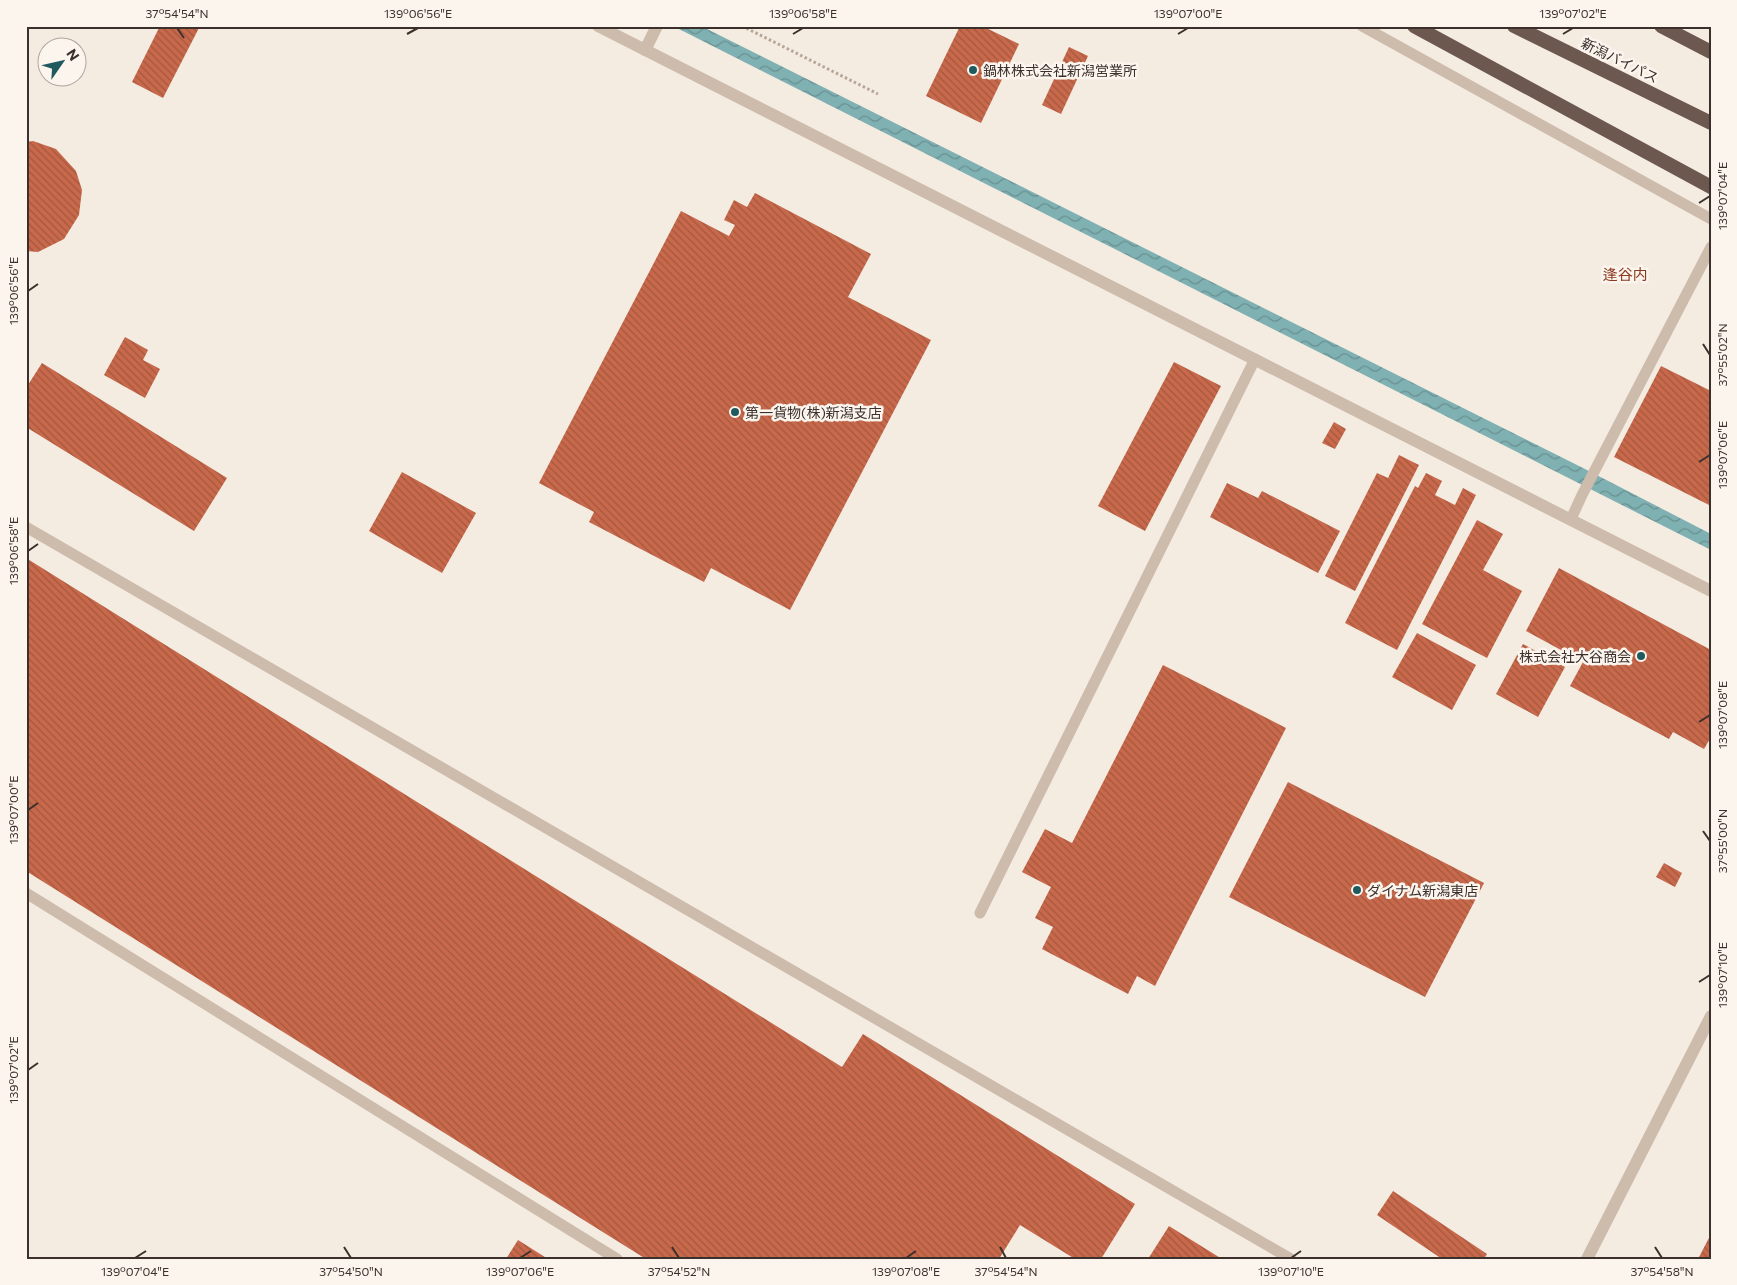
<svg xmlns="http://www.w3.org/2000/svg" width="1737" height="1285" font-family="Commissioner,'Noto Sans JP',sans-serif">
	<defs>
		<pattern id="water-waves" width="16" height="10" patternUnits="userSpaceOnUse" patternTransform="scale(1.25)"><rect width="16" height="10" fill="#7fb0b2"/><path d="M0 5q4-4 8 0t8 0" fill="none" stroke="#699091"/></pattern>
		<pattern id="building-back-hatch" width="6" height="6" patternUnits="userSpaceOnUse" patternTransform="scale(1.25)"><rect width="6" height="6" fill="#c8694b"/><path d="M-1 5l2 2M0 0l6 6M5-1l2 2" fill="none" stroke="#a4573f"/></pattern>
	</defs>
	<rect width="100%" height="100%" fill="#f4ebe1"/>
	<path fill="url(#water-waves)" d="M673 26H701L1583 468 1711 534V550Z"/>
	<path fill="url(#building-back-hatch)" d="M160 26H200L163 98 132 82Z
		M960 26H982L1019 44 981 123 926 96Z
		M1069 47 1088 56 1061 114 1042 105Z
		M33 141 56 149 76 171 82 190 79 215 64 239 38 252 26 251V142Z
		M755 193 871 254 848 297 931 340 790 610 711 568 704 582 589 522 594 512 539 483 681 211 729 236 735 225 724 220 734 200 747 207Z
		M125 337 148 350 143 360 160 369 145 398 104 375Z
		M1174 362 1221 386 1145 531 1098 506Z
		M42 363 227 478 194 531 26 427V388Z
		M1661 366 1711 391V506L1614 457Z
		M1334 422 1346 429 1335 449 1322 443Z
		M1399 455 1419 465 1355 591 1325 576 1377 473 1388 478Z
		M402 472 476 513 442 573 369 531Z
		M1426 473 1442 481 1435 495 1455 505 1463 488 1476 495 1397 650 1345 623 1415 486 1418 488Z
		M1227 483 1258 498 1262 491 1340 531 1318 573 1210 517Z
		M1477 520 1503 534 1483 570 1522 591 1487 658 1422 624Z
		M26 558 842 1067 863 1034 1135 1204 1101 1259H1075L1020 1225 999 1259H646L26 871Z
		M1559 568 1711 650V737L1704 749 1673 732 1669 739 1570 686 1583 662 1526 631Z
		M1417 633 1476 665 1452 710 1392 677Z
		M1523 644 1565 667 1538 717 1496 694Z
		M1163 665 1286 728 1155 986 1137 976 1128 994 1042 949 1053 927 1035 918 1051 887 1022 872 1045 829 1072 843Z
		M1288 782 1484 883 1425 997 1229 897Z
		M1664 863 1682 873 1675 887 1656 877Z
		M1393 1191 1487 1254 1484 1259H1442L1377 1215Z
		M1169 1226 1222 1259H1148Z
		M1711 1234V1259H1698Z
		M518 1240 548 1259H506Z"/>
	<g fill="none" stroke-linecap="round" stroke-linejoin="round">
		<path stroke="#b9a596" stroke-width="3" stroke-dasharray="2.5 2.5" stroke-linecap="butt" d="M742 26 878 94"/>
		<path stroke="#cdbbac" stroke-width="11" d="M1362 26 1711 219
			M1571 519 1582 495 1711 247
			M26 527 1291 1259
			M26 893 617 1259
			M980 913 1255 359"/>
		<path stroke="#cdbbac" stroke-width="12" d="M645 50 657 26"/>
		<path stroke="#cdbbac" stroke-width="12" d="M598 26 1711 591
			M1587 1259 1711 1016"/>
		<path stroke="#6c584f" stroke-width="14" d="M1414 26 1711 187
			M1514 26 1711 123
			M1661 26 1711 52"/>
	</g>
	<path fill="none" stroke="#3b302b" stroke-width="2" d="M177 28 184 38M407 34 418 28M793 34 803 28M1178 34 1188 28M1563 34 1573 28M1699 203 1710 196M28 291 38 284M1703 344 1710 355M1699 462 1710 455M28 551 38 544M1699 722 1710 715M28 810 38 803M1703 831 1710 841M1699 982 1710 975M28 1070 38 1063M344 1247 351 1258M672 1247 679 1258M1000 1247 1006 1258M1655 1247 1662 1258M135 1258 146 1251M520 1258 531 1251M906 1258 916 1251M1291 1258 1301 1251"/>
	<g fill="#1f5a5e" stroke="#fbf5ee" stroke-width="2">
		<circle cx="973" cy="70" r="5"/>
		<circle cx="735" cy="412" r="5"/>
		<circle cx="1641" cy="656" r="5"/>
		<circle cx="1357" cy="890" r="5"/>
	</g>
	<g text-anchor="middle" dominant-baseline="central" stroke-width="5" stroke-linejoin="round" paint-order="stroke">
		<g font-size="14" fill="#3b302b" stroke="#fbf5ee">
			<text transform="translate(1620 60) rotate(26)">新潟バイパス</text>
		</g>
		<g font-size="14" fill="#3b302b" stroke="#fbf5ee" text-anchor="start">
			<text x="983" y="70">鍋林株式会社新潟営業所</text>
			<text x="745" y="412">第一貨物(株)新潟支店</text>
			<text x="1631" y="656" text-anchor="end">株式会社大谷商会</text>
			<text x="1367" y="890">ダイナム新潟東店</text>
		</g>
		<g font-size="15" fill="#8c3b22" stroke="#fbf5ee">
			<text x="1625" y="274">逢谷内</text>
		</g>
	</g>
	<rect width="1737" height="1285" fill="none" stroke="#fbf5ee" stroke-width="55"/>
	<g transform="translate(62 62) rotate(56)"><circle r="24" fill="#fbf5ee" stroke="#aea6a0"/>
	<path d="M0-4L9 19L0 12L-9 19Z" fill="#1f5a5e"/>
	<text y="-8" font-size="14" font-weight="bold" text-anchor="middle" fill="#3b302b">N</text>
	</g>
	<rect x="28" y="28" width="1682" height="1230" fill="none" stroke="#3b302b" stroke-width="2"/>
	<g font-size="12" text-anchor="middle" fill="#3b302b">
		<text x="177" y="18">37°54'54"N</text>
		<text x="418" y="18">139°06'56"E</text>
		<text x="803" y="18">139°06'58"E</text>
		<text x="1188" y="18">139°07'00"E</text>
		<text x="1573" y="18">139°07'02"E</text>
		<text transform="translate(1723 196) rotate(-90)" y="4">139°07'04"E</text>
		<text transform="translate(14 291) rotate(-90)" y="4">139°06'56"E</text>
		<text transform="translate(1723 355) rotate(-90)" y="4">37°55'02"N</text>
		<text transform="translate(1723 455) rotate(-90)" y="4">139°07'06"E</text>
		<text transform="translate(14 551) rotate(-90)" y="4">139°06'58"E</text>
		<text transform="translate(1723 715) rotate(-90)" y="4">139°07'08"E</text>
		<text transform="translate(14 810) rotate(-90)" y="4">139°07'00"E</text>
		<text transform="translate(1723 841) rotate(-90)" y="4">37°55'00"N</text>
		<text transform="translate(1723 975) rotate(-90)" y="4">139°07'10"E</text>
		<text transform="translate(14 1070) rotate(-90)" y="4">139°07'02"E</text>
		<text x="135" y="1276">139°07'04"E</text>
		<text x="351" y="1276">37°54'50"N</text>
		<text x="520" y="1276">139°07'06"E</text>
		<text x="679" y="1276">37°54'52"N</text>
		<text x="906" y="1276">139°07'08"E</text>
		<text x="1006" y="1276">37°54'54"N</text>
		<text x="1291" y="1276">139°07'10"E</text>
		<text x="1662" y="1276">37°54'58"N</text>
	</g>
</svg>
